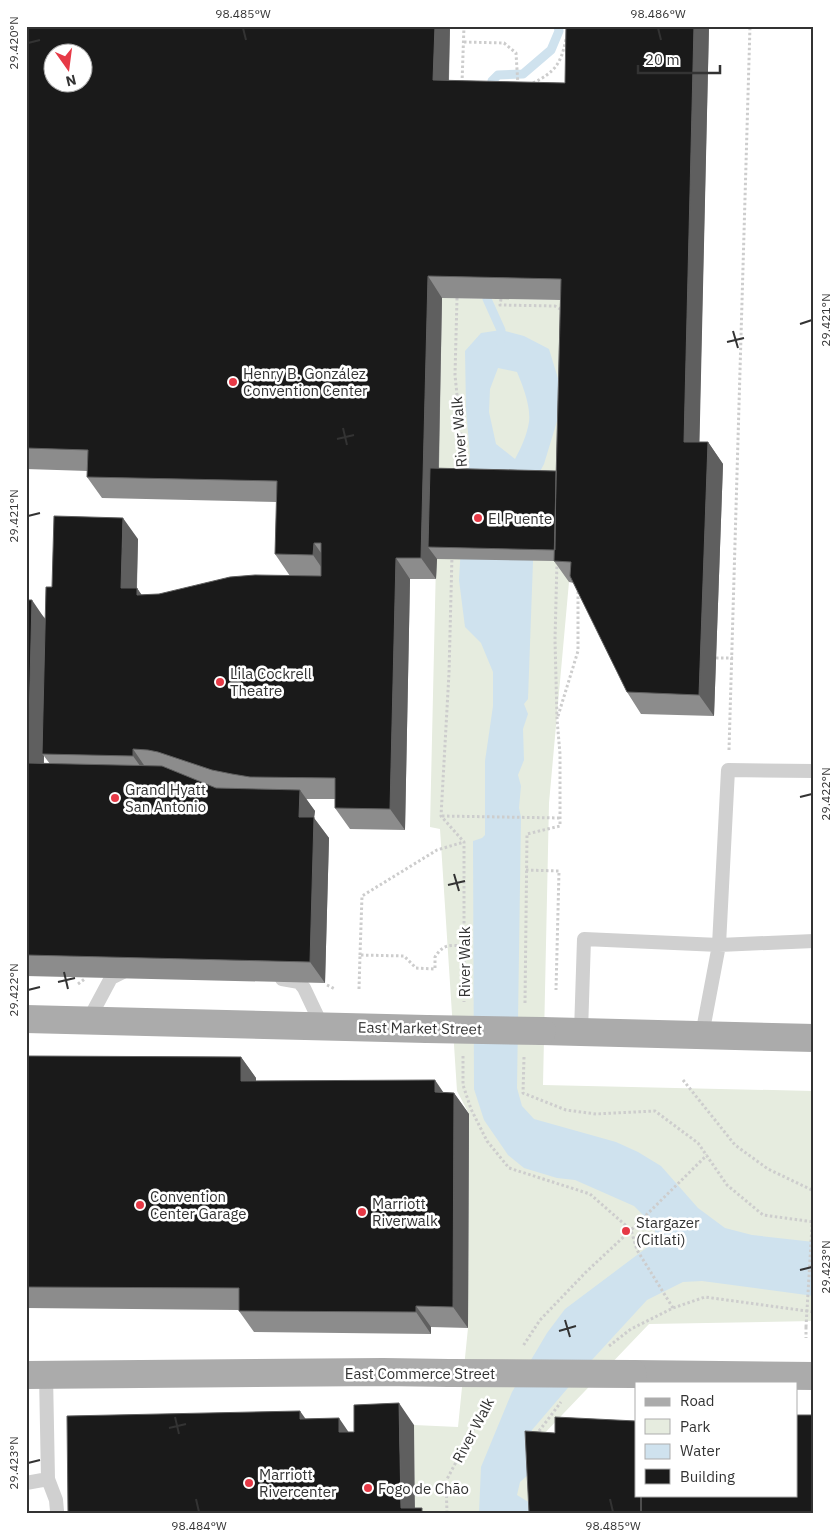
<svg xmlns="http://www.w3.org/2000/svg" width="840" height="1539" font-family="'IBM Plex Sans',sans-serif">
	<rect width="100%" height="100%" fill="#fff"/>
	<path fill="#e6ecdf" d="M442 298 576 300 569 582 549 803 543 1085 814 1091V1321L649 1324 541 1437 540 1513H415L414 1425 458 1427 468 1328 469 1114 457 1091 440 829 430 827Z"/>
	<path fill="#cfe2ee" fill-rule="evenodd" d="M501 330 524 336 549 349 564 398 544 464 536 479 528 699 524 704 528 714 523 729 524 760 518 775 521 786 519 808 521 817 517 1088 522 1106 534 1119 616 1142 638 1152 661 1166 698 1208 725 1228 752 1235 814 1242V1296L702 1281 683 1282 647 1300 590 1362 532 1430 528 1475 520 1482 517 1495 530 1503V1513H479L481 1467 512 1392 547 1333 565 1309 657 1240 654 1226 634 1206 575 1180 557 1178 524 1168 508 1155 484 1120 474 1089 473 841 482 838 485 835V761L493 706V672L481 643 465 627 459 580 464 494 470 455 466 409 465 351 481 333ZM498 368 517 372C523 386 531 407 529 422 527 435 521 448 515 459L496 444 489 412 490 389Z"/>
	<g fill="none" stroke-linecap="round" stroke-linejoin="round">
		<path stroke="#cfe2ee" stroke-width="9" d="M490 92 492 81 498 75 523 74 551 50 559 31 558 26
			M487 299 501 330 500 341"/>
		<path stroke="#cdcdcd" stroke-width="3" stroke-dasharray="2.5 2.5" stroke-linecap="butt" d="M464 42 504 43 516 53 518 85
			M462 83 464 26
			M533 83C555 72 561 64 566 39
			M457 298 455 375 464 465 462 472
			M501 299 500 305 555 306 562 310
			M452 555 449 673 441 816 464 842V1002
			M716 658H733
			M558 716 578 651V588
			M729 750 750 26
			M442 816 560 818
			M526 870 559 871 556 990
			M360 955 362 896 437 850 464 842
			M78 984 86 978
			M327 985 335 989
			M359 989 360 955 404 956 416 968 435 969V957C443 944 450 945 464 946
			M525 1003 527 834 560 826V754L557 719 555 640 557 561
			M463 1056V1085L471 1109 487 1141 509 1168 590 1194 631 1230 586 1272 540 1320 523 1346
			M524 1057 523 1093 566 1110 596 1114 655 1111 698 1143 727 1185 763 1215 814 1222
			M683 1080 735 1145 768 1169 814 1191
			M813 1209V1191
			M673 1308 637 1250 631 1230 707 1155
			M806 1327V1338
			M609 1346 631 1329 673 1308 705 1297 814 1312
			M536 1435 561 1402
			M447 1513 446 1481 489 1400"/>
		<path stroke="#d0d0d0" stroke-width="14" d="M814 771 728 770 719 945 814 941
			M282 979 299 982 304 988 322 1026
			M88 1021 111 978 127 970
			M581 1032 584 939 719 945 702 1035
			M46 1375 48 1479 56 1500 57 1511
			M26 1483 48 1479"/>
		<path stroke="#ababab" stroke-width="28" d="M26 1019 427 1029
			M542 1031 814 1038
			M633 1374 814 1376
			M26 1375 383 1372 449 1373"/>
		<path stroke="#cdcdcd" stroke-width="3" stroke-dasharray="2.5 2.5" stroke-linecap="butt" d="M806 1327 813 1209"/>
		<path stroke="#ababab" stroke-width="28" d="M427 1029 542 1031
			M449 1373 633 1374"/>
	</g>
	<path fill="#8c8c8c" fill-rule="evenodd" d="M26 26H450L449 81 565 83 566 26H709L699 442H708L723 464 714 716 641 714 627 692 574 583 569 582 554 561 437 559 436 579H410L405 830 350 829 335 808V799H306L315 811 314 818 329 838 325 983 26 976V600L46 619 52 587 138 539 137 588 141 595 159 594 290 576 275 554 277 502 102 498 87 477 88 471 26 469ZM442 298 560 300 556 471 439 468ZM44 756 50 764H44Z
		M26 1056 241 1057 256 1078V1081L454 1093 469 1114 468 1328 431 1327V1334L254 1332 239 1311V1310L26 1308Z"/>
	<path fill="#5f5f5f" d="M435 26H450L448 102 433 80Z
		M694 26H709L699 463 684 442Z
		M428 276 442 298 437 547H428L437 559 436 579 421 558Z
		M708 442 723 464 714 716 699 695Z
		M123 518 138 539 136 609 121 588Z
		M314 543 329 564 328 577 313 555Z
		M396 558 410 579 405 830 390 809Z
		M137 588 152 610 137 595Z
		M32 600 47 622 42 754 44 756 43 785 28 763Z
		M133 749 148 771V777L133 756Z
		M300 790 315 811 314 818 329 838 325 983 310 962 299 817Z
		M241 1057 256 1078V1102L241 1081Z
		M435 1080 450 1102 435 1092Z
		M454 1093 469 1114 468 1328 453 1307Z
		M416 1306 431 1327V1334L416 1312Z
		M399 1403 414 1425 415 1513 401 1508Z
		M300 1411 315 1432 300 1419Z
		M339 1418 354 1440 339 1432Z"/>
	<path fill="#1a1a1a" stroke="#5f5f5f" fill-rule="evenodd" d="M26 26H435L433 80 565 83 566 26H694L684 442H708L699 695 627 692 570 576 571 562 554 561 561 279 428 276 421 558H396L390 809 335 808V778L250 777 232 774 212 770 158 752 148 750 133 749V756L42 754 46 587H52L54 516 123 518 121 588H137V595L159 594 230 577 255 575 321 576V543H314L313 555 275 554 277 481 87 477 88 450 26 448ZM52 52H82V82H52Z
		M430 468 556 471 555 550 428 547Z
		M26 600H32L28 763 162 766 216 788 300 790 299 817H314L310 962 26 955Z
		M26 1056 241 1057V1081L435 1080V1092L454 1093 453 1307 416 1306V1312L239 1311V1288L26 1287Z
		M399 1403 401 1508H422V1513H68L67 1416 300 1411V1419L339 1418V1432H354V1405Z
		M796 1415H814V1513H641V1495H796Z
		M555 1417 636 1421V1495H641V1513H529L525 1431 555 1433Z"/>
	<path fill="none" stroke="#333" stroke-width="2" d="M243 28 246 40M658 28 661 40M28 43 40 40M800 324 812 320M733 331 738 348M727 342 744 338M343 428 347 445M337 439 354 435M28 516 40 513M800 797 812 794M454 874 459 891M448 885 465 881M64 972 68 989M58 982 75 978M28 990 40 987M800 1270 812 1267M565 1320 570 1337M559 1331 576 1326M175 1417 179 1434M169 1428 186 1424M28 1463 40 1460M196 1499 199 1512M610 1499 613 1512"/>
	<g fill="#e63946" stroke="#fff" stroke-width="2">
		<circle cx="233" cy="382" r="5"/>
		<circle cx="478" cy="518" r="5"/>
		<circle cx="220" cy="682" r="5"/>
		<circle cx="115" cy="798" r="5"/>
		<circle cx="140" cy="1205" r="5"/>
		<circle cx="362" cy="1212" r="5"/>
		<circle cx="626" cy="1231" r="5"/>
		<circle cx="249" cy="1483" r="5"/>
		<circle cx="368" cy="1488" r="5"/>
	</g>
	<g text-anchor="middle" dominant-baseline="central" stroke-width="5" stroke-linejoin="round" paint-order="stroke">
		<g font-size="15" fill="#333" stroke="#fff" text-anchor="start">
			<text x="243" y="373">Henry B. González<tspan x="243" dy="17">Convention Center</tspan></text>
			<text x="488" y="518">El Puente</text>
			<text x="230" y="673">Lila Cockrell<tspan x="230" dy="17">Theatre</tspan></text>
			<text x="125" y="789">Grand Hyatt<tspan x="125" dy="17">San Antonio</tspan></text>
			<text x="150" y="1196">Convention<tspan x="150" dy="17">Center Garage</tspan></text>
			<text x="372" y="1203">Marriott<tspan x="372" dy="17">Riverwalk</tspan></text>
			<text x="636" y="1222">Stargazer<tspan x="636" dy="17">(Citlati)</tspan></text>
			<text x="259" y="1474">Marriott<tspan x="259" dy="17">Rivercenter</tspan></text>
			<text x="378" y="1488">Fogo de Chão</text>
		</g>
		<g font-size="15" fill="#333" stroke="#fff">
			<text transform="translate(459 432) rotate(-94)">River Walk</text>
			<text transform="translate(464 962) rotate(-90)">River Walk</text>
			<text transform="translate(420 1028) rotate(1)">East Market Street</text>
			<text x="420" y="1373">East Commerce Street</text>
			<text transform="translate(473 1430) rotate(-62)">River Walk</text>
		</g>
	</g>
	<rect width="840" height="1539" fill="none" stroke="#ffffff" stroke-width="55"/>
	<rect x="635" y="1382" width="162" height="115" fill="#ffffff" stroke="#adadad"/>
	<rect x="645" y="1398" width="25" height="8" fill="#ababab" stroke="#adadad"/>
	<text x="680" y="1406" font-size="15" fill="#333333">Road</text>
	<rect x="645" y="1419" width="25" height="15" fill="#e6ecdf" stroke="#adadad"/>
	<text x="680" y="1432" font-size="15" fill="#333333">Park</text>
	<rect x="645" y="1444" width="25" height="15" fill="#cfe2ee" stroke="#adadad"/>
	<text x="680" y="1456" font-size="15" fill="#333333">Water</text>
	<rect x="645" y="1469" width="25" height="15" fill="#1a1a1a" stroke="#adadad"/>
	<text x="680" y="1482" font-size="15" fill="#333333">Building</text>
	<g transform="translate(68 68) rotate(166)"><circle r="24" fill="#ffffff" stroke="#adadad"/>
	<path d="M0-4L9 19L0 12L-9 19Z" fill="#e63946"/>
	<text y="-8" font-size="14" font-weight="bold" text-anchor="middle" fill="#333333">N</text>
	</g>
	<path d="M638 65v8h82v-8" fill="none" stroke="#333333" stroke-width="2.5"/>
	<text x="645" y="65" font-size="15" fill="#333333" stroke="#ffffff" stroke-width="4" paint-order="stroke">20 m</text>
	<rect x="28" y="28" width="784" height="1484" fill="none" stroke="#333" stroke-width="2"/>
	<g font-size="12" text-anchor="middle" fill="#333">
		<text x="243" y="18">98.485°W</text>
		<text x="658" y="18">98.486°W</text>
		<text transform="translate(14 43) rotate(-90)" y="4">29.420°N</text>
		<text transform="translate(826 320) rotate(-90)" y="4">29.421°N</text>
		<text transform="translate(14 516) rotate(-90)" y="4">29.421°N</text>
		<text transform="translate(826 794) rotate(-90)" y="4">29.422°N</text>
		<text transform="translate(14 990) rotate(-90)" y="4">29.422°N</text>
		<text transform="translate(826 1267) rotate(-90)" y="4">29.423°N</text>
		<text transform="translate(14 1463) rotate(-90)" y="4">29.423°N</text>
		<text x="199" y="1530">98.484°W</text>
		<text x="613" y="1530">98.485°W</text>
	</g>
</svg>
